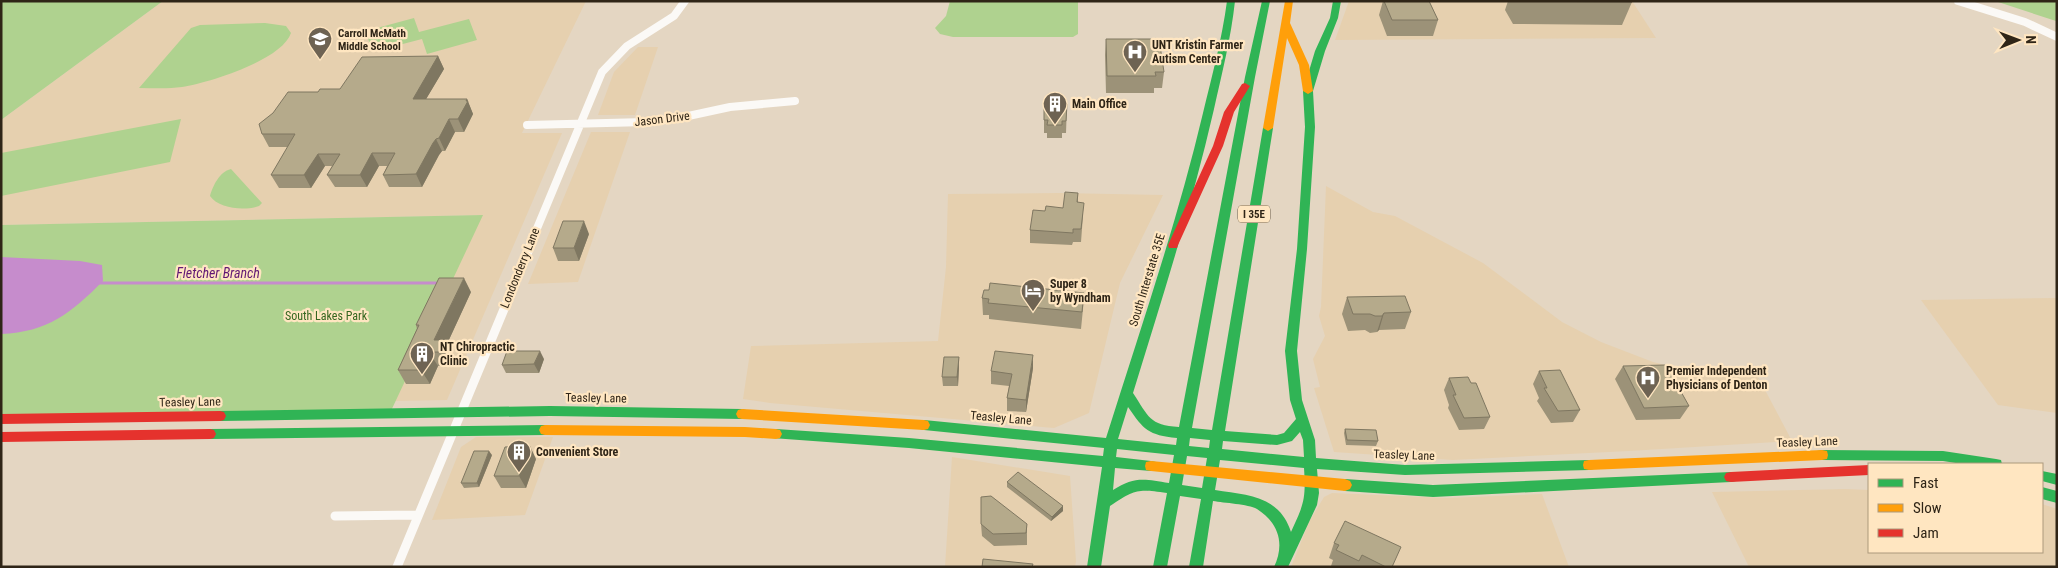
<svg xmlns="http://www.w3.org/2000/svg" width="2058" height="568" font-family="'Roboto Condensed',sans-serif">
	<rect width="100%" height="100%" fill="#e4d6c2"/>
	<path fill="#e6d0af" d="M163 1H586L522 133H562L447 400 395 401 482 215 1 225V120Z
		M1349 1H1632L1656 38 1335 40Z
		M638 47H658L635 115H598L614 72Z
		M591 132H630L578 282 528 284Z
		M1326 186 1373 212 1395 216 1483 263 1562 322 1601 342 1653 362 1690 371 1709 373H1756L1792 441 1629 451 1453 460 1334 452 1314 388 1320 387 1313 359 1325 336 1319 316 1321 307Z
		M1060 193 1163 195 1120 283 1089 413 1054 428 770 403 743 399 751 346 938 341 946 267 948 194Z
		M2057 298V413L1998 405 1921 300Z
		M476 437H553L525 515 432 520 461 447Z
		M952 457 1070 476 1076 561 1075 567H945Z
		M1845 489 1869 490V552H2042V504L2057 509V567H1749L1712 492Z
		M1332 493 1447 498 1542 494 1569 567H1291L1309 522 1324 497Z"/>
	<path fill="#afd28f" d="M1 1H163L1 120Z
		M950 1H1078V34L1073 37H953L940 34 935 28 946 16Z
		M1995 1H2057V21H2056Z
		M414 18 419 32 469 19 477 40 427 54 422 39 372 52 366 31Z
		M265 23 286 26 291 33C282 60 209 83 182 87 168 89 154 88 139 88L191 28 200 25Z
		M181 119 170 162 1 196V153Z
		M231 169 262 203 259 206C245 211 219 209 210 196 213 186 219 172 231 169Z
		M483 215 390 413 1 419V225Z"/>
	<path fill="#c68ccc" d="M1 257 80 261 102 265 103 281C71 313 48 332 1 334Z"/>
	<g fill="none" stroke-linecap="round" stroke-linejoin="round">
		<path stroke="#c68ccc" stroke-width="3" d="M96 283H436"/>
		<path stroke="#fbf9f6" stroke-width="8" d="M1958 1 2025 22 2057 37
			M527 125 646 122 679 118 730 107 795 101
			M528 250 602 72 627 46 674 16 685 1"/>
		<path stroke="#fbf9f6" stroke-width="9" d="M335 516 418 515
			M397 567 529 249"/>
		<path fill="#30b455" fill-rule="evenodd" d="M1227 1H1235C1231 38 1222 73 1214 109 1192 205 1162 299 1133 393 1149 417 1149 425 1179 427L1245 77 1262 1H1270L1255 77 1192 428 1212 430 1263 128 1268 125 1273 128 1225 431 1277 435 1284 433 1296 419 1290 400 1285 351 1297 249 1305 127 1303 91 1315 51 1330 18 1333 1H1341L1338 18 1325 51 1313 91 1315 127 1307 249 1297 351 1302 400 1315 440 1316 458 1405 465 1589 460 1594 461 1595 465 1594 469 1589 470 1405 475 1317 469 1319 493 1317 505 1288 567H1274C1285 544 1279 523 1257 509 1248 504 1224 503 1213 501L1203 567H1189L1201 499 1180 496 1167 567H1153L1167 493C1137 489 1136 489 1110 506L1101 567H1087L1102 467 909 448 772 438 770 434 772 430 776 429 909 438 1103 456 1104 448 924 430 920 429 918 425 920 421 924 420 1106 438C1140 330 1177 223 1203 113 1212 76 1222 39 1227 1ZM1128 407C1144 430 1148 435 1177 438L1176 445 1118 439ZM1300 432 1303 440 1304 457 1222 449 1223 441 1277 445 1292 441ZM1190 438 1210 440 1209 448 1189 446ZM1117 449 1174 455 1169 483C1145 479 1134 476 1113 490L1115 468 1151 471 1156 470 1157 466 1156 462 1151 461 1116 457ZM1187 456 1207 458 1202 488 1182 485ZM1220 460 1304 468C1306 499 1304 504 1291 532 1279 495 1247 495 1215 490Z
			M550 406 742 409 746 410 748 414 746 418 742 419 550 416 220 421 216 420 214 416 216 412 220 411Z
			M545 425 549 426 551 430 549 434 545 435 210 439 206 438 204 434 206 430 210 429Z
			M1822 450 1943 451 1996 459 2001 460 2002 464H1962L1943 461 1822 460 1817 459 1816 455 1817 451Z
			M2042 471 2057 474V485L2042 481Z
			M1731 472 1736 473 1738 477 1736 481 1731 482 1433 497 1345 491 1340 489 1338 485 1340 481 1345 479 1433 485Z
			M2042 487 2057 491V503L2042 499Z"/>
		<path fill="#ff9f0a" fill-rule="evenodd" d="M1285 1H1293L1290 23 1309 65 1313 91 1308 94 1303 91 1299 65 1287 38 1273 128 1268 131 1263 128Z
			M742 409 924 420 928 421 930 425 928 429 924 430 742 419 738 418 736 414 738 410Z
			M545 425 745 427 776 429 780 430 782 434 780 438 776 439 745 437 545 435 541 434 539 430 541 426Z
			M1822 450 1827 451 1828 455 1827 459 1822 460 1589 470 1584 469 1583 465 1584 461 1589 460Z
			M1151 461 1345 479 1350 481 1352 485 1350 489 1345 491 1151 471 1146 470 1145 466 1146 462Z"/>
		<path fill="#e5322d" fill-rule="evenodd" d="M1245 83 1250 86 1234 112 1223 146 1178 245 1177 248H1169L1168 245 1213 146 1224 112 1242 84Z
			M220 411 224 412 226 416 224 420 220 421 1 424V414Z
			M210 429 214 430 216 434 214 438 210 439 1 442V432Z
			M1869 465V475L1731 482 1726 481 1724 477 1726 473 1731 472Z"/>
	</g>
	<path fill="#9c9278" d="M1383 1H1429L1438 20 1433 36H1387L1379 15Z
		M1508 1H1632V2L1622 25 1513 24 1505 10Z
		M1106 39 1164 72 1162 88H1154V93H1106L1105 55Z
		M438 56 444 69 426 99H467L473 114 464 132H455L445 151H442L439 155 422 187H389L383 175 387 166H379L367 187H335L327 175 332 166H325L311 188H279L271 175 288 147H269L262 134 340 89Z
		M1044 104H1067L1066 133H1062V138H1047V133H1044Z
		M1078 193V202L1083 215 1081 242H1073L1072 245 1030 243V230L1045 211 1063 208Z
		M589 234 579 261H558L553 248Z
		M471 292 447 344 453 354 447 366H438L430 384H406L398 370 417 329 416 325Z
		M1084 293 1083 309 1081 329 989 319V315H983L982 298Z
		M1347 297 1411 312 1405 329 1379 330 1377 332 1370 333 1365 330 1348 331 1342 314Z
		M959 357V366L958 386H943L942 377Z
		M544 359 539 373H506L502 365Z
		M1623 366 1689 406 1680 419 1636 420 1615 379Z
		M1033 368 1026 412 1007 411V398L1009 386 991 384V371Z
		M1539 371 1580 410 1573 422 1551 423 1537 401 1539 398 1533 384Z
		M1449 378 1471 383 1490 417 1484 429 1459 430 1448 408 1449 405 1444 390Z
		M1345 429 1378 441 1376 446 1346 445 1344 433Z
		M492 455 479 487 464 488 461 483Z
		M536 459 526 488H501L494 476Z
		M1007 482 1063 511 1051 521 1007 487Z
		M981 524H1027V545L994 546 982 536Z
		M1334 543 1392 567H1333L1331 566 1333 560 1329 558Z"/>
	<path fill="#7f7761" d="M438 56 444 69 419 111 413 99Z
		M467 99 473 114 464 132 458 119Z
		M449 119 455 132 445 151 439 138Z
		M436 139 442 151 439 155 422 187 416 174 433 143Z
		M372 153 379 166 367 187 360 175Z
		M318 154 325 166 311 188 304 175Z
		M584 221 589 234 579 261 574 248Z
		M464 278 471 292 447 344 453 354 447 366 439 352 434 340Z
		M1384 313 1379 330 1377 332 1382 316Z
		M540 351 544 359 539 373 534 364Z
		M429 352 438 366 430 384 421 370Z
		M1033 355V368L1026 412V400Z
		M959 357V366L958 386 957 377Z
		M530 446 536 459 526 488 519 476Z
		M489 451 492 455 479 487 477 483Z
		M1063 506V511L1051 521 1052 517Z"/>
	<path fill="#b5aa8b" stroke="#7f7761" d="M1384 1H1429L1438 20H1392Z
		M1521 1H1632V2Z
		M1106 39H1159L1164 72H1155L1156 76H1107Z
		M438 56 413 99H467L466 101H468L458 119H449L439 138 436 139 433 143 416 174 383 175 395 153H372L360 175H327L340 154H318L304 175H271L295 134H262L259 124 273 113 288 92H318L320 89H340L362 57Z
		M1044 104H1067L1066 121H1062V125H1047L1048 120H1044Z
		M1065 192 1078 193 1077 202 1084 203 1081 229H1073V233L1030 230 1033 210 1045 211 1046 206 1063 208Z
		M563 221H584L574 248H553Z
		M439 278H464L434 340H445L439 352H429L421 370H398L419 325H416Z
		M990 283 1084 293 1082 312 988 303 989 299 982 298 984 290H989Z
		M1405 296 1411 312 1384 313 1382 316H1375L1370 314H1353L1347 297Z
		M507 351H540L534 364 502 365Z
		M995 351 1033 355 1026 400 1007 398 1012 374 991 371Z
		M944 357H959L957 377H942Z
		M1666 365 1689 406 1644 408 1623 366Z
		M1560 370 1580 410 1558 411 1544 388H1547L1539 371Z
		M1468 377 1471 383H1476L1490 417 1464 418 1453 395H1456L1449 378Z
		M1345 429 1376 430 1378 441 1347 440Z
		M530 446 519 476H494L505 447Z
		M474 451H489L477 483H461Z
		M1018 472 1063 506 1052 517 1007 482Z
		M991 496 1027 524 1026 533 993 534 981 524V497Z
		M1345 521 1401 547 1392 567H1386L1362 555 1359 561 1336 550 1339 545 1334 543Z
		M983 559 1033 564 1032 567H982Z"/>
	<defs>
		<symbol id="school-pin" viewBox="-11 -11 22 30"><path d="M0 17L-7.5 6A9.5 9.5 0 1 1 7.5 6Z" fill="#6e6353" stroke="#ffe6c1"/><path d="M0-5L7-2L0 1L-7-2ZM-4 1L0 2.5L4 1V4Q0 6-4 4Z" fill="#fff"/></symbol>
		<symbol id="hospital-pin" viewBox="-11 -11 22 30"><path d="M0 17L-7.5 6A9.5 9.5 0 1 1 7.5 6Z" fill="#6e6353" stroke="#ffe6c1"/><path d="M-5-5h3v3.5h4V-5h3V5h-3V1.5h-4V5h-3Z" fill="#fff"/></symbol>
		<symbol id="building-pin" viewBox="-11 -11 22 30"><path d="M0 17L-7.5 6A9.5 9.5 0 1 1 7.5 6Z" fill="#6e6353" stroke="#ffe6c1"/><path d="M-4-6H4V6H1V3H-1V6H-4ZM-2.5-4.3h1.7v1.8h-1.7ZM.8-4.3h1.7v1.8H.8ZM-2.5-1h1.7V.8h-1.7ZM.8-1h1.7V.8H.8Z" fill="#fff"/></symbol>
		<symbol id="hotel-pin" viewBox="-11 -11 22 30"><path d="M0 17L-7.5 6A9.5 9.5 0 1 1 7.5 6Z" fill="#6e6353" stroke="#ffe6c1"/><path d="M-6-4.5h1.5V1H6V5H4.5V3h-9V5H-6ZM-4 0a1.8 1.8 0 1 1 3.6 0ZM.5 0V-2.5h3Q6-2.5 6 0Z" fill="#fff"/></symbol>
	</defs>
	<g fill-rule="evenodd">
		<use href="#school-pin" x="306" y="25" width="28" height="38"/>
		<use href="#hospital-pin" x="1121" y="38" width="28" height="38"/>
		<use href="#building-pin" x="1041" y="90" width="28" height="38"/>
		<use href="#hotel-pin" x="1019" y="277" width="28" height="38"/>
		<use href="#building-pin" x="408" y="340" width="28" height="38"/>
		<use href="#hospital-pin" x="1634" y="364" width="28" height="38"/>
		<use href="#building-pin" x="505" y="438" width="28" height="38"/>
	</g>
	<g text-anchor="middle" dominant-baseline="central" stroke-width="4.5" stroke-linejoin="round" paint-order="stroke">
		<g font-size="11" font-weight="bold" fill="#2f2517" stroke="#ffe6c1" text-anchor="start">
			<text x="338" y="33">Carroll McMath<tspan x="338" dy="13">Middle School</tspan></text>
		</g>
		<rect fill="#ffe6c1" stroke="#6d5f4a" stroke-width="1" x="1238" y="205.5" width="32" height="17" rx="4"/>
		<g font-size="11" font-weight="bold" fill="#2f2517">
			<text x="1254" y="214">I 35E</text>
		</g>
		<g font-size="12" font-weight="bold" fill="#2f2517" stroke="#ffe6c1" text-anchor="start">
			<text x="1152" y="45">UNT Kristin Farmer<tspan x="1152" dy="14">Autism Center</tspan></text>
			<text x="1072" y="104">Main Office</text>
			<text x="1050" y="284">Super 8<tspan x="1050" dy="14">by Wyndham</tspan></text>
			<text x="440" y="347">NT Chiropractic<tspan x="440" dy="14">Clinic</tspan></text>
			<text x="1666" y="371">Premier Independent<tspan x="1666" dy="14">Physicians of Denton</tspan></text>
			<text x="536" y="452">Convenient Store</text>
		</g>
		<g font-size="12" fill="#2f2517" stroke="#ffe6c1">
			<text transform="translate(662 119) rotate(-7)">Jason Drive</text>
			<text transform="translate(520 268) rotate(-68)">Londonderry Lane</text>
			<text transform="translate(1147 280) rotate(-73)">South Interstate 35E</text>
			<text transform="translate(596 398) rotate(1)">Teasley Lane</text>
			<text transform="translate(190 402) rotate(-1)">Teasley Lane</text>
			<text transform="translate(1001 418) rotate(5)">Teasley Lane</text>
			<text transform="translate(1807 442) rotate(-2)">Teasley Lane</text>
			<text transform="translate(1404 455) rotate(2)">Teasley Lane</text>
		</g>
		<g font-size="12" fill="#34661f" stroke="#ffe6c1">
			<text x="326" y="316">South Lakes Park</text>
		</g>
		<g font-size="14" font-style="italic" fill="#601774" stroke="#ffe6c1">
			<text x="218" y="273">Fletcher Branch</text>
		</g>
	</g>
	<rect width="2058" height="568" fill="none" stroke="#2f2517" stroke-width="5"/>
	<rect x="1868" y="463" width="175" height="90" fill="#ffe6c1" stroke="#ac997d"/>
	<rect x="1878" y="479" width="25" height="8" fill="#30b455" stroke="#ac997d"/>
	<text x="1913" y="488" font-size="15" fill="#2f2517">Fast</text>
	<rect x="1878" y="504" width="25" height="8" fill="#ff9f0a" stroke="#ac997d"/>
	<text x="1913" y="513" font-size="15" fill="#2f2517">Slow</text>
	<rect x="1878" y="529" width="25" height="8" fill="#e5322d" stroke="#ac997d"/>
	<text x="1913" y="538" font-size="15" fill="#2f2517">Jam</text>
	<g transform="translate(2018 40) rotate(89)" stroke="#ffe6c1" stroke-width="4" paint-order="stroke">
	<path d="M0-4L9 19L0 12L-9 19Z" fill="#2f2517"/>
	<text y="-8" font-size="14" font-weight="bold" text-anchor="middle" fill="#2f2517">N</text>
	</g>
</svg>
